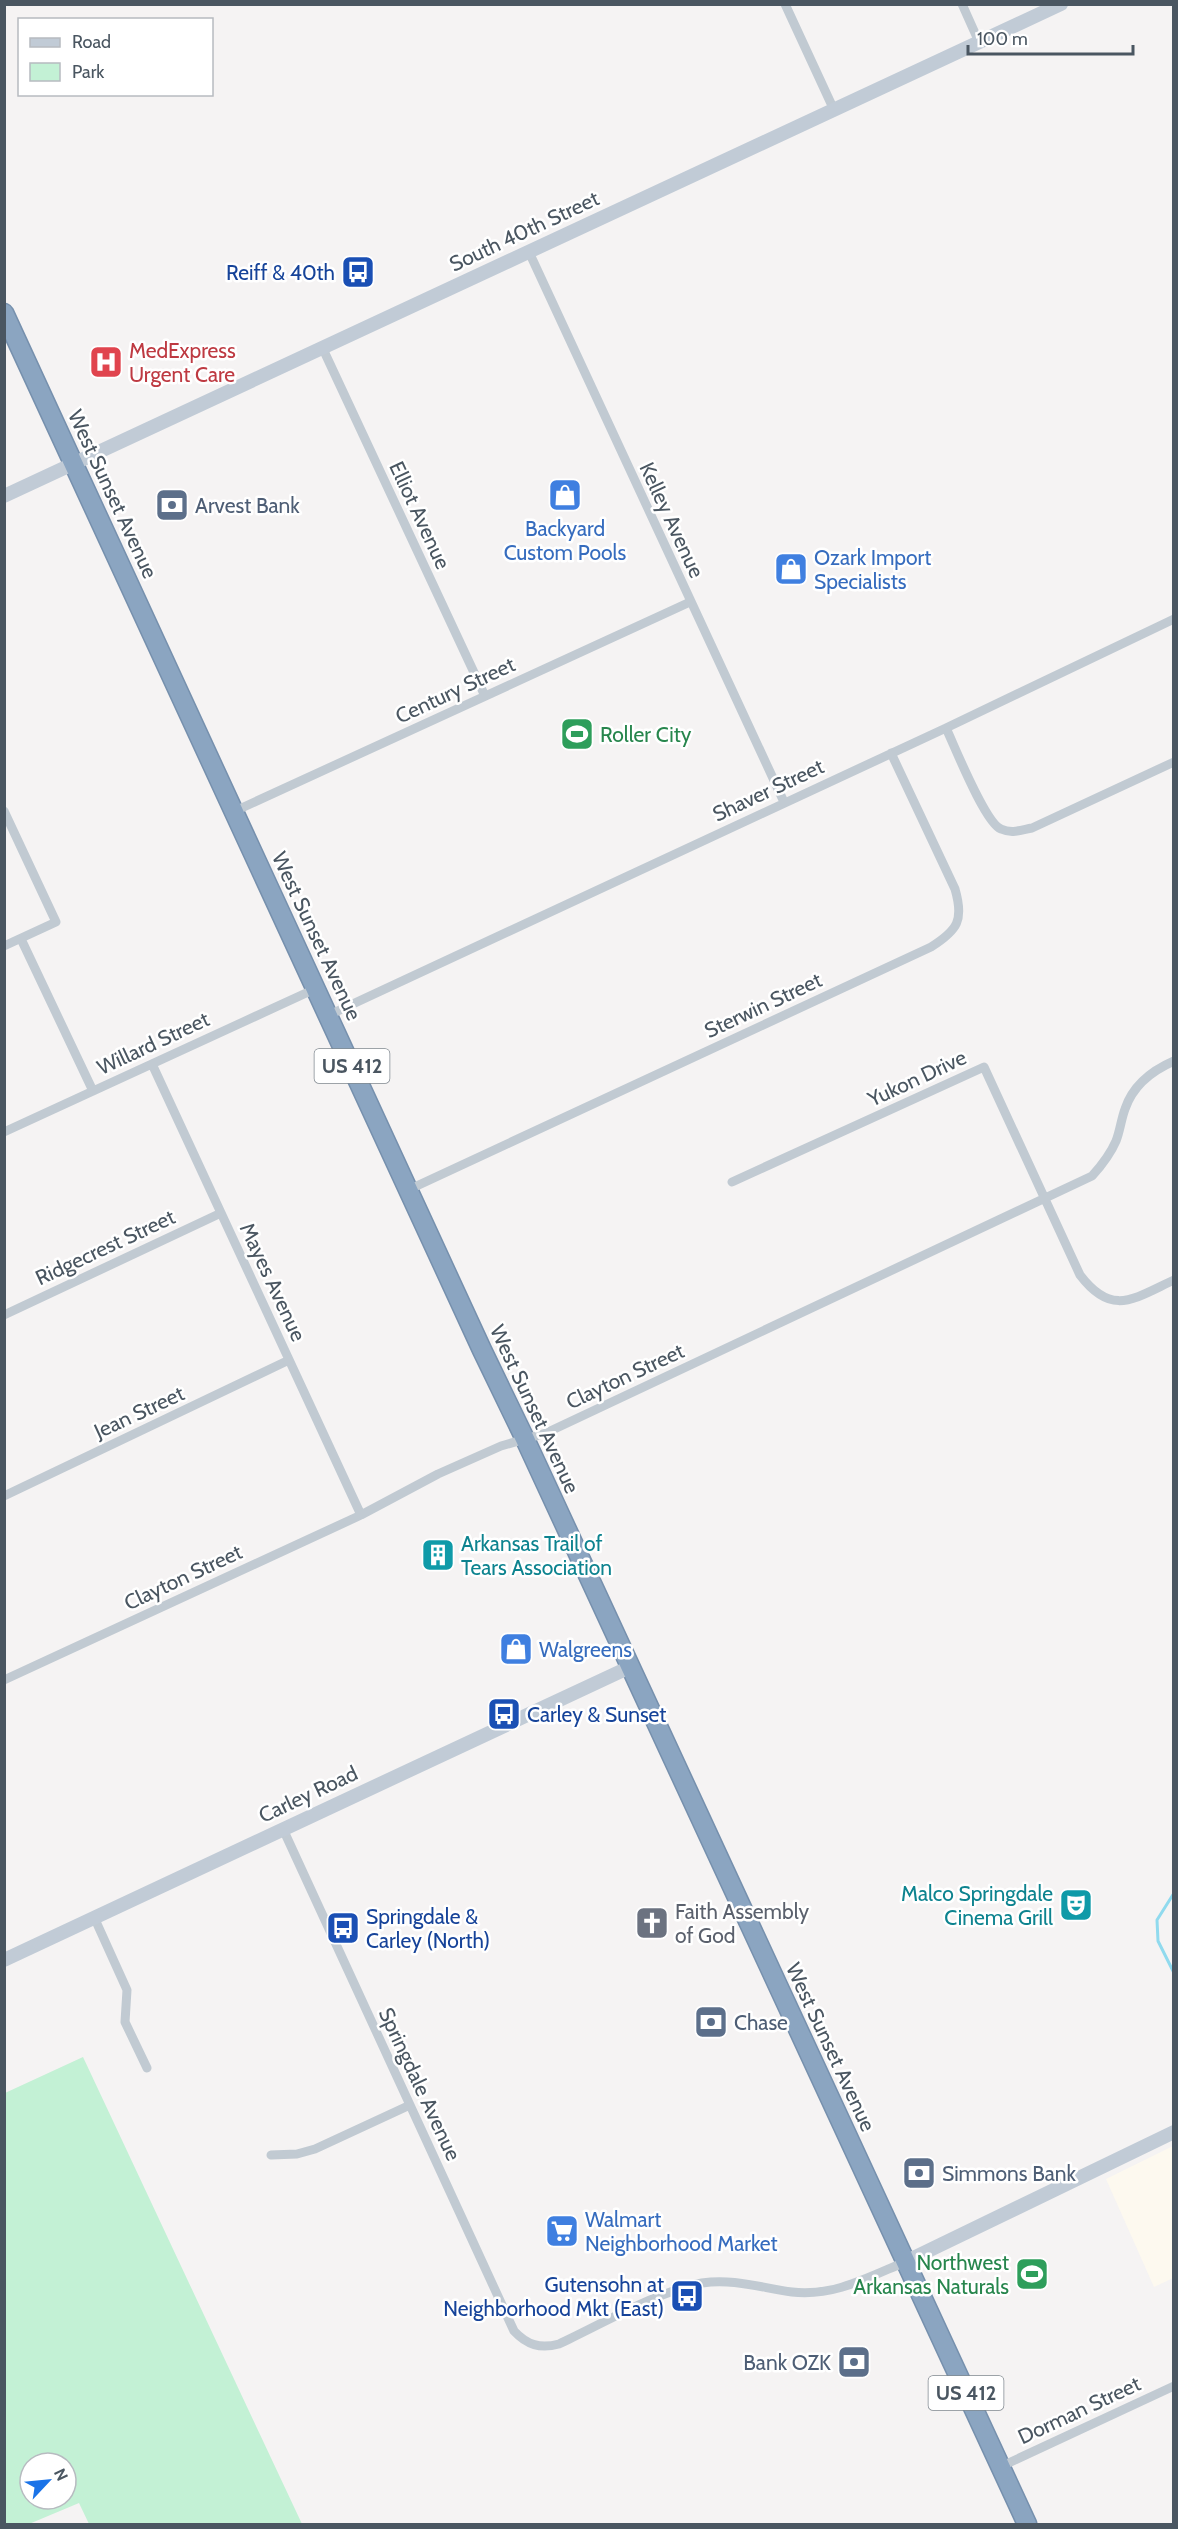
<svg xmlns="http://www.w3.org/2000/svg" width="1178" height="2529" font-family="Cabin,sans-serif">
	<rect width="100%" height="100%" fill="#f5f3f3"/>
	<path fill="#fdf9ef" d="M1173 2146V2278L1154 2287 1106 2179Z"/>
	<path fill="#c3f1d5" fill-rule="evenodd" d="M83 2057 302 2524H89L79 2503 29 2524H5V2093ZM30 2463H66V2499H30Z"/>
	<g fill="none" stroke-linecap="round" stroke-linejoin="round">
		<path stroke="#90daee" stroke-width="3" d="M1174 1893 1157 1920 1158 1941 1174 1973"/>
		<defs>
			<path id="highway" d="M4 313 482 1350 525 1439 1027 2524"/>
		</defs>
		<use href="#highway" stroke="#7690ad" stroke-width="21"/>
		<path stroke="#c1cad2" stroke-width="9" d="M785 4 834 110
			M962 4 979 42
			M529 252 784 802
			M323 349 485 696
			M946 728 1174 619
			M4 811 56 922 4 946
			M235 811 690 602
			M21 939 93 1091
			M329 1015 946 728C955 747 985 823 1001 829 1012 834 1021 830 1032 828L1174 762
			M152 1064 361 1515
			M4 1132 317 988
			M732 1182 984 1067 1080 1275C1112 1317 1133 1299 1174 1280
			M408 1190 931 947C958 930 964 920 955 889L891 753
			M4 1315 221 1213
			M4 1496 289 1360
			M4 1680 361 1515 438 1474 501 1446 546 1433 1092 1176C1102 1165 1110 1155 1116 1141 1120 1131 1121 1120 1125 1109 1133 1085 1151 1071 1174 1061
			M283 1829 514 2331C527 2345 540 2349 559 2344 600 2325 658 2291 702 2283 733 2278 762 2288 792 2292 833 2297 869 2277 905 2262
			M94 1917 127 1990 125 2022 147 2068
			M271 2155 297 2154 315 2149 410 2105
			M1000 2467 1174 2386"/>
		<path stroke="#c1cbd6" stroke-width="14" d="M4 496 1061 4
			M4 1960 630 1667
			M905 2262 1174 2132"/>
		<use href="#highway" stroke="#8ba5c1" stroke-width="18"/>
	</g>
	<defs>
		<symbol id="bus-square" viewBox="-11 -11 22 22"><rect x="-9" y="-9" width="18" height="18" rx="4" fill="#1a4fb4" stroke="#fff"/><path d="M-5-6H5V4H4V6H2V4H-2V6H-4V4H-5ZM-3.5-4V0h7V-4ZM-3.5 1.2v1.5H-2V1.2ZM2 1.2v1.5H3.5V1.2Z" fill="#fff"/></symbol>
		<symbol id="hospital-square" viewBox="-11 -11 22 22"><rect x="-9" y="-9" width="18" height="18" rx="4" fill="#e0444e" stroke="#fff"/><path d="M-5-5h3v3.5h4V-5h3V5h-3V1.5h-4V5h-3Z" fill="#fff"/></symbol>
		<symbol id="shop-square" viewBox="-11 -11 22 22"><rect x="-9" y="-9" width="18" height="18" rx="4" fill="#3f7fe0" stroke="#fff"/><path d="M-5-2.5h2.3a2.7 3.5 0 0 1 5.4 0H5L5.5 6h-11ZM-1.5-2.5h3a1.5 2.3 0 0 0-3 0Z" fill="#fff"/></symbol>
		<symbol id="bank-square" viewBox="-11 -11 22 22"><rect x="-9" y="-9" width="18" height="18" rx="4" fill="#5c6f8a" stroke="#fff"/><path d="M-6-4H6V4H-6ZM0-2.3a2.3 2.3 0 1 0 0 4.6a2.3 2.3 0 1 0 0-4.6Z" fill="#fff"/></symbol>
		<symbol id="stadium-square" viewBox="-11 -11 22 22"><rect x="-9" y="-9" width="18" height="18" rx="4" fill="#2e9e5b" stroke="#fff"/><path d="M0-5a6.5 5 0 1 0 0 10a6.5 5 0 1 0 0-10ZM-3.5-1.8h7v3.6h-7Z" fill="#fff"/></symbol>
		<symbol id="building-square" viewBox="-11 -11 22 22"><rect x="-9" y="-9" width="18" height="18" rx="4" fill="#0f9aa8" stroke="#fff"/><path d="M-4-6H4V6H1V3H-1V6H-4ZM-2.5-4.3h1.7v1.8h-1.7ZM.8-4.3h1.7v1.8H.8ZM-2.5-1h1.7V.8h-1.7ZM.8-1h1.7V.8H.8Z" fill="#fff"/></symbol>
		<symbol id="theatre-square" viewBox="-11 -11 22 22"><rect x="-9" y="-9" width="18" height="18" rx="4" fill="#0f9aa8" stroke="#fff"/><path d="M-5-5.5Q0-4 5-5.5V0Q5 5 0 6Q-5 5-5 0ZM-3.3-2.5H-1v1.5H-3.3ZM1-2.5H3.3v1.5H1ZM-2.8 1Q0 5.5 2.8 1Z" fill="#fff"/></symbol>
		<symbol id="church-square" viewBox="-11 -11 22 22"><rect x="-9" y="-9" width="18" height="18" rx="4" fill="#6b7280" stroke="#fff"/><path d="M-1.2-6h2.4v3.5h3.3v2.4h-3.3V6h-2.4V-.1h-3.3v-2.4h3.3Z" fill="#fff"/></symbol>
		<symbol id="supermarket-square" viewBox="-11 -11 22 22"><rect x="-9" y="-9" width="18" height="18" rx="4" fill="#3f7fe0" stroke="#fff"/><path d="M-6-5.5h2.5l.6 2H6L4.5 2H-2.5L-4.4-4H-6ZM-1.5 3.2a1.3 1.3 0 1 0 .1 0ZM3 3.2a1.3 1.3 0 1 0 .1 0Z" fill="#fff"/></symbol>
	</defs>
	<g fill-rule="evenodd">
		<use href="#bus-square" x="339" y="253" width="38" height="38"/>
		<use href="#hospital-square" x="87" y="343" width="38" height="38"/>
		<use href="#shop-square" x="546" y="476" width="38" height="38"/>
		<use href="#bank-square" x="153" y="486" width="38" height="38"/>
		<use href="#shop-square" x="772" y="550" width="38" height="38"/>
		<use href="#stadium-square" x="558" y="715" width="38" height="38"/>
		<use href="#building-square" x="419" y="1536" width="38" height="38"/>
		<use href="#shop-square" x="497" y="1630" width="38" height="38"/>
		<use href="#bus-square" x="485" y="1695" width="38" height="38"/>
		<use href="#theatre-square" x="1057" y="1886" width="38" height="38"/>
		<use href="#church-square" x="633" y="1904" width="38" height="38"/>
		<use href="#bus-square" x="324" y="1909" width="38" height="38"/>
		<use href="#bank-square" x="692" y="2003" width="38" height="38"/>
		<use href="#bank-square" x="900" y="2154" width="38" height="38"/>
		<use href="#supermarket-square" x="543" y="2212" width="38" height="38"/>
		<use href="#stadium-square" x="1013" y="2255" width="38" height="38"/>
		<use href="#bus-square" x="668" y="2277" width="38" height="38"/>
		<use href="#bank-square" x="835" y="2343" width="38" height="38"/>
	</g>
	<g text-anchor="middle" dominant-baseline="central" stroke-width="5" stroke-linejoin="round" paint-order="stroke">
		<g fill="#fff" stroke="#808990" stroke-width="1.5">
			<rect x="314.5" y="1049" width="75" height="34" rx="4.5"/>
			<rect x="928.5" y="2376" width="75" height="34" rx="4.5"/>
		</g>
		<g font-size="20" font-weight="bold" fill="#4a5661">
			<text x="352" y="1066">US 412</text>
			<text x="966" y="2393">US 412</text>
		</g>
		<g font-size="21" fill="#4a5661" stroke="#fff">
			<text transform="translate(524 231) rotate(-25)">South 40th Street</text>
			<text transform="translate(113 494) rotate(65)">West Sunset Avenue</text>
			<text transform="translate(420 515) rotate(65)">Elliot Avenue</text>
			<text transform="translate(672 520) rotate(65)">Kelley Avenue</text>
			<text transform="translate(455 690) rotate(-25)">Century Street</text>
			<text transform="translate(768 790) rotate(-25)">Shaver Street</text>
			<text transform="translate(317 936) rotate(65)">West Sunset Avenue</text>
			<text transform="translate(763 1005) rotate(-25)">Sterwin Street</text>
			<text transform="translate(153 1043) rotate(-25)">Willard Street</text>
			<text transform="translate(917 1078) rotate(-25)">Yukon Drive</text>
			<text transform="translate(105 1247) rotate(-25)">Ridgecrest Street</text>
			<text transform="translate(273 1282) rotate(65)">Mayes Avenue</text>
			<text transform="translate(625 1376) rotate(-25)">Clayton Street</text>
			<text transform="translate(535 1409) rotate(65)">West Sunset Avenue</text>
			<text transform="translate(139 1412) rotate(-25)">Jean Street</text>
			<text transform="translate(183 1577) rotate(-25)">Clayton Street</text>
			<text transform="translate(308 1794) rotate(-25)">Carley Road</text>
			<text transform="translate(831 2047) rotate(65)">West Sunset Avenue</text>
			<text transform="translate(420 2084) rotate(65)">Springdale Avenue</text>
			<text transform="translate(1079 2410) rotate(-25)">Dorman Street</text>
		</g>
		<g font-size="21" fill="#164399" stroke="#fff" text-anchor="end">
			<text x="335" y="272">Reiff &amp; 40th</text>
			<text x="527" y="1714" text-anchor="start">Carley &amp; Sunset</text>
			<text x="366" y="1916" text-anchor="start">Springdale &amp;<tspan x="366" dy="24">Carley (North)</tspan></text>
			<text x="664" y="2284">Gutensohn at<tspan x="664" dy="24">Neighborhood Mkt (East)</tspan></text>
		</g>
		<g font-size="21" fill="#be3a42" stroke="#fff" text-anchor="start">
			<text x="129" y="350">MedExpress<tspan x="129" dy="24">Urgent Care</tspan></text>
		</g>
		<g font-size="21" fill="#4e5e75" stroke="#fff" text-anchor="start">
			<text x="195" y="505">Arvest Bank</text>
			<text x="734" y="2022">Chase</text>
			<text x="942" y="2173">Simmons Bank</text>
			<text x="831" y="2362" text-anchor="end">Bank OZK</text>
		</g>
		<g font-size="21" fill="#366cbe" stroke="#fff" text-anchor="start">
			<text x="565" y="528" text-anchor="middle">Backyard<tspan x="565" dy="24">Custom Pools</tspan></text>
			<text x="814" y="557">Ozark Import<tspan x="814" dy="24">Specialists</tspan></text>
			<text x="539" y="1649">Walgreens</text>
			<text x="585" y="2219">Walmart<tspan x="585" dy="24">Neighborhood Market</tspan></text>
		</g>
		<g font-size="21" fill="#27864d" stroke="#fff" text-anchor="start">
			<text x="600" y="734">Roller City</text>
			<text x="1009" y="2262" text-anchor="end">Northwest<tspan x="1009" dy="24">Arkansas Naturals</tspan></text>
		</g>
		<g font-size="21" fill="#0d838f" stroke="#fff" text-anchor="start">
			<text x="461" y="1543">Arkansas Trail of<tspan x="461" dy="24">Tears Association</tspan></text>
			<text x="1053" y="1893" text-anchor="end">Malco Springdale<tspan x="1053" dy="24">Cinema Grill</tspan></text>
		</g>
		<g font-size="21" fill="#5b616d" stroke="#fff" text-anchor="start">
			<text x="675" y="1911">Faith Assembly<tspan x="675" dy="24">of God</tspan></text>
		</g>
	</g>
	<rect width="1178" height="2529" fill="none" stroke="#4a5661" stroke-width="12"/>
	<rect x="18" y="18" width="195" height="78" fill="#ffffff" stroke="#b7bbc0" stroke-width="1.5"/>
	<rect x="30" y="38" width="30" height="9" fill="#c1cbd6" stroke="#b7bbc0" stroke-width="1.5"/>
	<text x="72" y="48" font-size="18" fill="#4a5661">Road</text>
	<rect x="30" y="63" width="30" height="18" fill="#c3f1d5" stroke="#b7bbc0" stroke-width="1.5"/>
	<text x="72" y="78" font-size="18" fill="#4a5661">Park</text>
	<g transform="translate(48 2481) rotate(64)"><circle r="28" fill="#ffffff" stroke="#b7bbc0" stroke-width="1.5"/>
	<path d="M0-4.5L10 22L0 15L-10 22Z" fill="#1a73e8"/>
	<text y="-9" font-size="16" font-weight="bold" text-anchor="middle" fill="#4a5661">N</text>
	</g>
	<path d="M968 45v9h165v-9" fill="none" stroke="#4a5661" stroke-width="3"/>
	<text x="977" y="45" font-size="18" fill="#4a5661" stroke="#ffffff" stroke-width="4.5" paint-order="stroke">100 m</text>
</svg>
